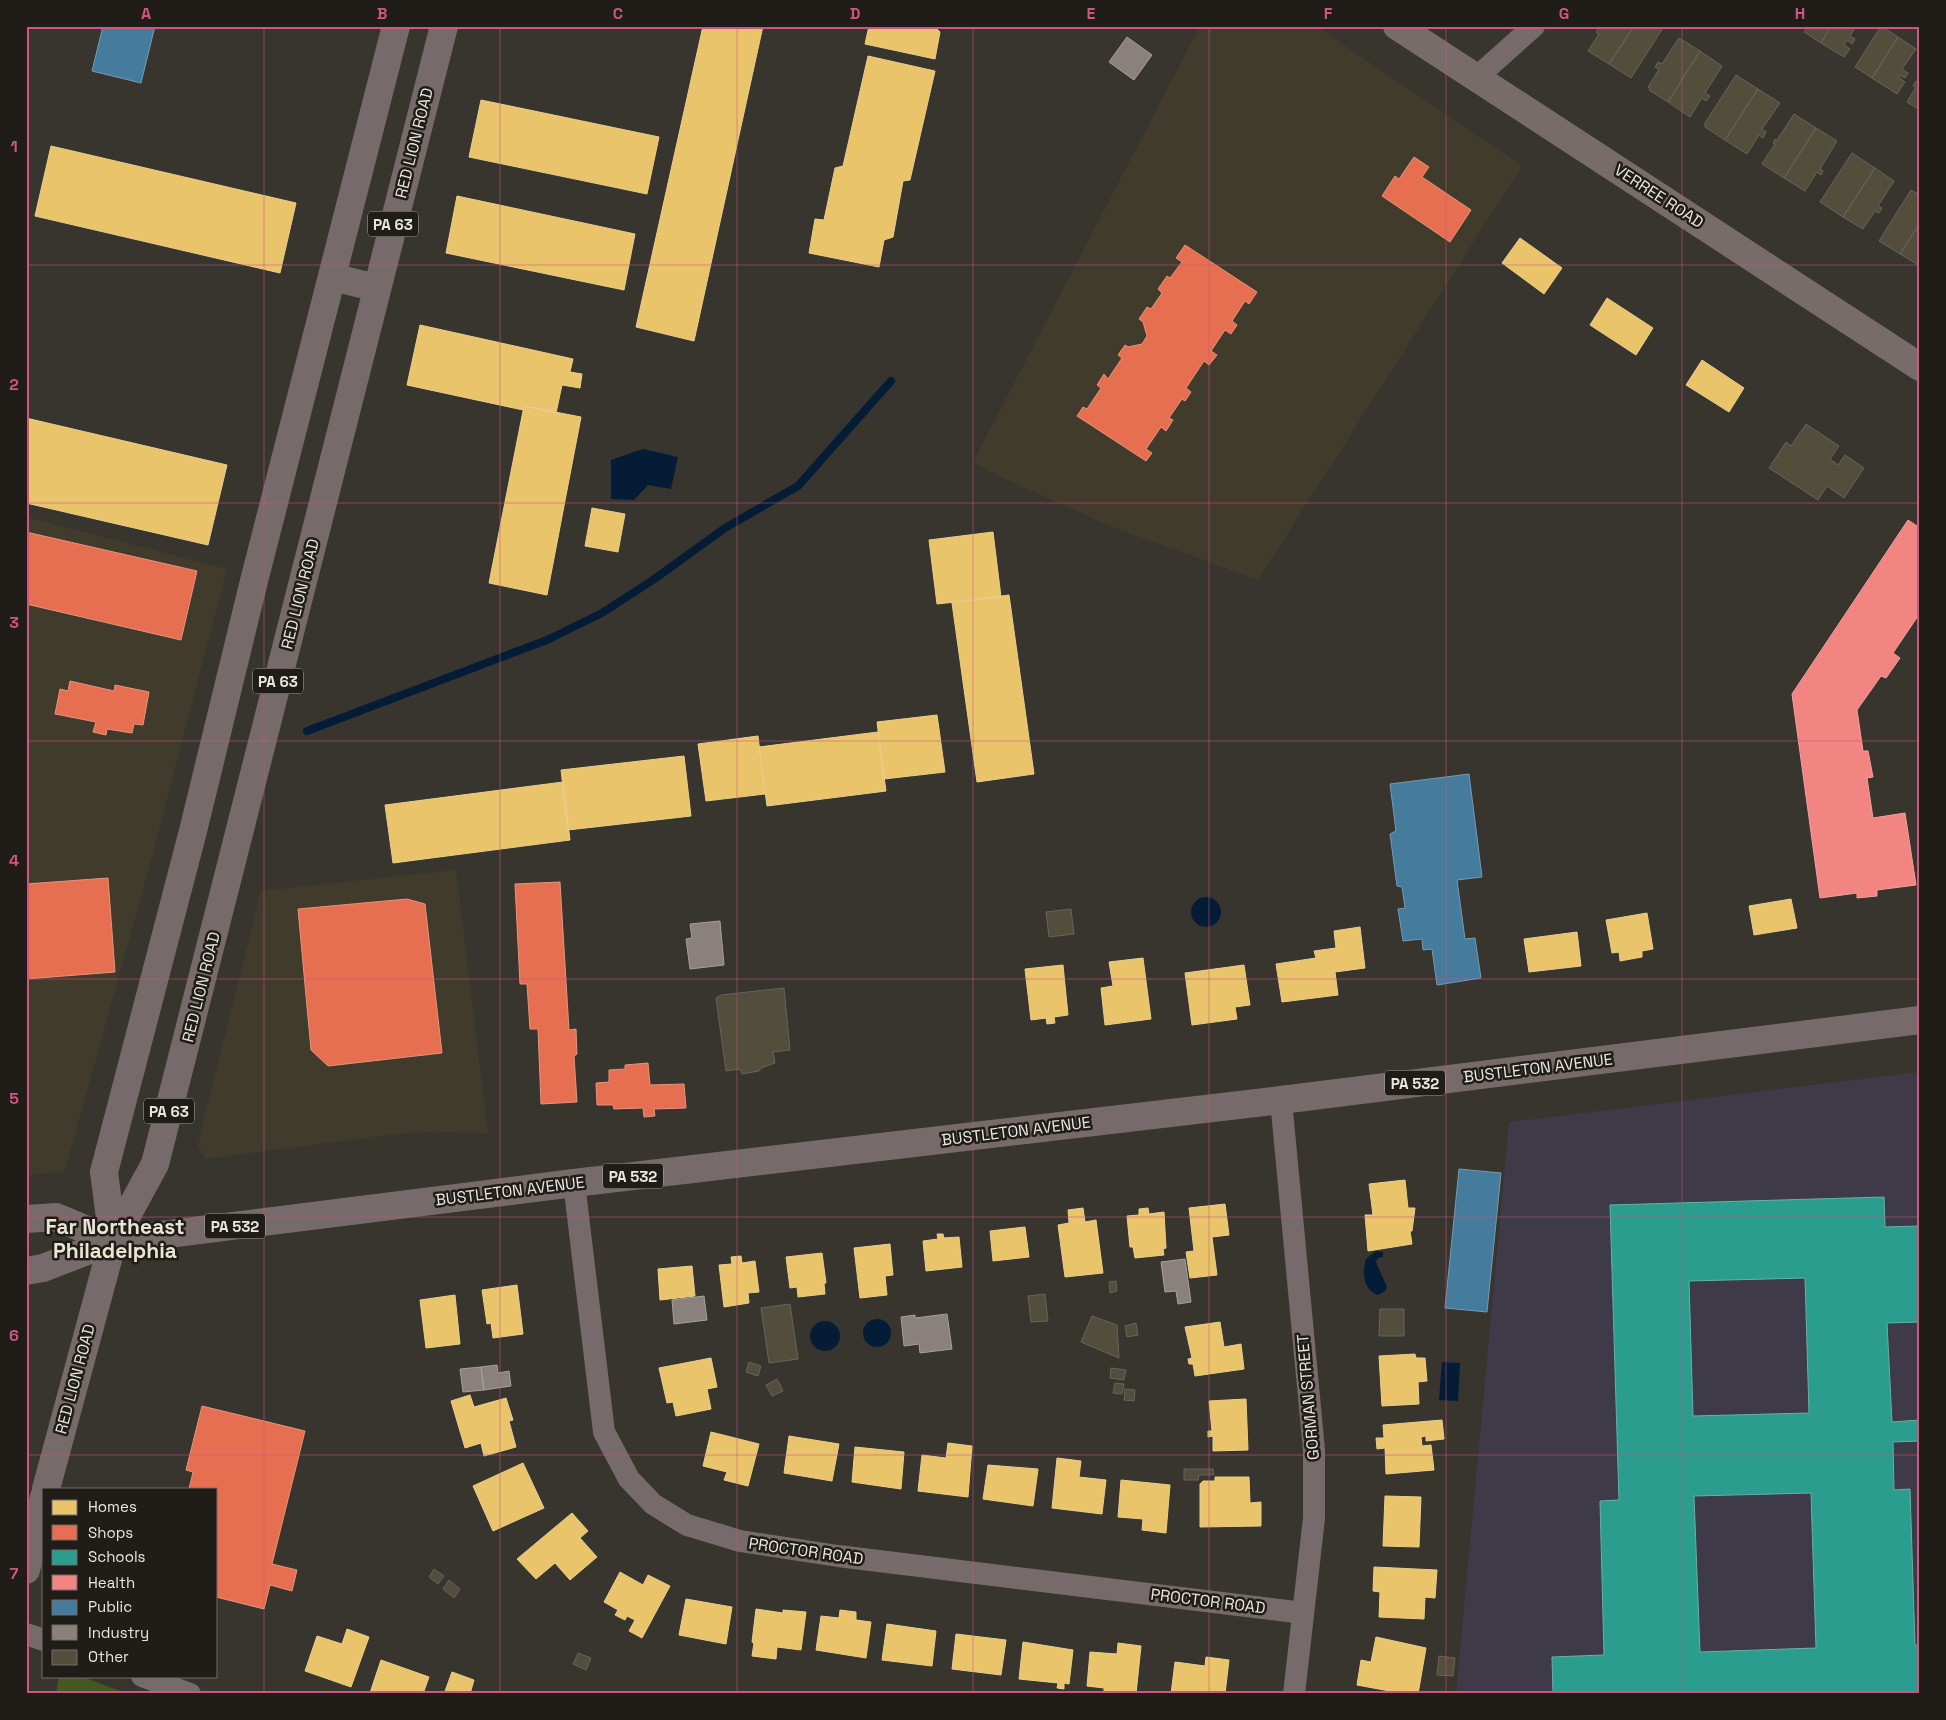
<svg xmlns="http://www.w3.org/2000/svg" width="1946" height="1720" font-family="'Space Grotesk',sans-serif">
	<rect width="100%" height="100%" fill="#37352e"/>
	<path fill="#413b2b" d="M1200 26H1316L1522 166 1258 580 1110 526 1000 477 973 462Z
		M26 517 227 569 151 861 65 1171 26 1175Z
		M456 870 488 1133 436 1132 404 1133 205 1159 198 1146 203 1122 261 891Z"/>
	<path fill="#3e3a48" d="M1920 1072V1694H1456L1509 1122Z"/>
	<path fill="#465822" d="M59 1676H80L128 1694H56Z"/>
	<path fill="#051c37" d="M643 449 678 457 671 489 648 485 634 500 611 499V460Z
		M1191 912a15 15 0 1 1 30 0a15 15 0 1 1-30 0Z
		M1376 1251 1383 1252V1257L1378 1258 1376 1262 1387 1287 1385 1291 1378 1295C1363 1291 1362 1271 1366 1259Z
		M863 1333a14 14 0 1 1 28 0a14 14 0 1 1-28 0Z
		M810 1336a15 15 0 1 1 30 0a15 15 0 1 1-30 0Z
		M1442 1362 1460 1363 1458 1401 1439 1400Z"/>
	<path fill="#e9c46a" stroke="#e9ce8d" d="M703 26H763L694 341 636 327Z
		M869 26H934L940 32 935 59 865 44Z
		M868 56 935 71 910 180 903 181 893 237 884 240 879 267 809 253 815 219 824 220 835 168 843 166Z
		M481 100 659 137 647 194 469 157Z
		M51 146 296 203 280 273 35 216Z
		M457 196 635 234 624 290 446 253Z
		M1520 238 1562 268 1544 294 1502 263Z
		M1607 298 1653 328 1636 355 1590 325Z
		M420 325 573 359 570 372 582 374 580 388 562 385 556 413 524 406 523 410 407 385Z
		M1702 360 1744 388 1729 412 1686 385Z
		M524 406 581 417 547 595 489 583Z
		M26 418 227 465 208 545 26 503Z
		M592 508 625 514 618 552 585 546Z
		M993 532 1001 597 937 604 929 540Z
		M1009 595 1034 774 977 782 952 603Z
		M937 715 945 772 884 779 877 722Z
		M878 732 886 791 767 806 759 747Z
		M758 736 765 794 706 801 698 744Z
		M684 756 691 816 568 830 561 770Z
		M563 782 570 840 393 863 385 805Z
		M1791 899 1797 928 1754 935 1749 906Z
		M1647 913 1653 949 1642 951V957L1620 961 1619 952 1612 953 1606 920Z
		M1360 927 1365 968 1335 972 1338 995 1282 1002 1276 964 1316 958 1314 951 1336 948 1334 931Z
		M1577 932 1581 966 1529 972 1524 939Z
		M1143 958 1151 1019 1105 1025 1101 988 1113 986 1109 962Z
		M1063 965 1068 1015 1054 1017 1055 1023 1047 1024 1046 1018 1031 1020 1025 969Z
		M1244 965 1250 1005 1235 1007 1237 1019 1192 1025 1185 973Z
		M1405 1180 1408 1208H1415L1412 1231H1410L1412 1244 1368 1251 1365 1215H1373L1369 1184Z
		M1225 1204 1229 1235 1212 1237 1217 1275 1190 1278 1186 1252 1194 1251 1189 1208Z
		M1083 1208 1085 1222 1096 1220 1103 1273 1065 1277 1058 1225 1069 1223 1068 1210Z
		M1148 1208 1149 1214 1164 1212 1166 1248 1163 1249 1164 1255 1135 1258 1133 1247H1130L1127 1216 1139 1215V1209Z
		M1025 1227 1029 1257 993 1261 990 1231Z
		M937 1234H943L944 1238 959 1237 962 1267 926 1271 923 1241 938 1239Z
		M890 1244 893 1275 885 1276 887 1295 860 1298 854 1248Z
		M822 1253 826 1283H824L825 1294 798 1297 797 1287 790 1288 786 1257Z
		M741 1256 742 1263 755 1261 759 1292 748 1293 749 1303 724 1307 719 1265 732 1264 731 1257Z
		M692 1266 695 1296 660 1300 658 1269Z
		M517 1285 523 1334 493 1338 491 1323 487 1324 482 1290Z
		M455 1295 460 1344 426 1348 420 1300Z
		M1220 1322 1224 1347 1241 1344 1244 1369 1195 1376 1193 1364H1189L1188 1359 1192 1358 1185 1327Z
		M1415 1354 1416 1358H1425L1427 1381 1418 1382 1419 1404 1382 1406 1379 1356Z
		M711 1358 717 1387 707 1389 711 1409 676 1416 673 1402 667 1403 659 1368Z
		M470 1395 474 1407 506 1398 513 1420 509 1421 516 1447 484 1456 481 1443 465 1448 451 1401Z
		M1246 1399 1248 1450 1213 1451V1436L1208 1437V1431H1212L1209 1401Z
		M1442 1420 1444 1439 1426 1441V1436L1421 1437 1422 1446 1431 1445 1434 1470 1386 1474 1385 1448 1377 1449 1376 1438H1384L1383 1425Z
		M711 1432 759 1444 748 1486 724 1480 727 1472 703 1466Z
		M789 1436 839 1444 832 1481 784 1473Z
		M948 1443 972 1446 968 1497 918 1491 922 1455 946 1458Z
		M855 1447 904 1452 901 1489 852 1482Z
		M1057 1458 1081 1461 1079 1477 1106 1480 1102 1514 1052 1508Z
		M523 1463 544 1508 493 1531 473 1486Z
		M988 1465 1038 1469 1033 1506 983 1499Z
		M1215 1477H1249L1250 1503 1261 1502V1526L1200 1527V1484L1203 1481H1215Z
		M1121 1480 1170 1485 1166 1533 1142 1530 1143 1519 1118 1517Z
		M1385 1496 1421 1497 1419 1547 1383 1546Z
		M572 1513 588 1531 580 1538 597 1557 570 1580 555 1563 536 1579 517 1559Z
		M1374 1567 1437 1570 1435 1598 1425 1597 1424 1619 1379 1617 1380 1592 1373 1591Z
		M620 1572 643 1585 648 1575 670 1586 642 1638 629 1631 635 1620 627 1616 625 1620 615 1615 618 1610 604 1602Z
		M686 1599 732 1607 726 1644 679 1635Z
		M756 1609 783 1613V1610L806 1612 801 1650 777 1647 776 1659 752 1656 754 1643 752 1642Z
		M840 1610 856 1612V1620L871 1622 866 1658 816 1650 821 1616 839 1618Z
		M887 1624 936 1631 932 1666 882 1660Z
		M347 1629 369 1637 351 1687 305 1671 317 1636 342 1644Z
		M956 1634 1006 1640 1001 1675 952 1669Z
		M1376 1637 1426 1648 1418 1694H1406L1357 1685 1361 1660 1371 1662Z
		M1023 1642 1073 1650 1069 1684 1064 1683V1689L1057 1688 1058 1683 1019 1679Z
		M1118 1643 1141 1646 1136 1694H1104V1688L1087 1686 1090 1652 1117 1654Z
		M1206 1657 1229 1660 1225 1694H1171L1175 1662 1205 1666Z
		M381 1660 429 1677 423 1694 370 1693Z
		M452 1672 474 1680 470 1694H444Z"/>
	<path fill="#e76f51" stroke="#e8937c" d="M1414 157 1429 167 1422 177 1471 210 1450 242 1382 196 1395 176 1399 179Z
		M1185 245 1257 292 1249 304 1245 301 1232 321 1237 325 1231 334 1225 330 1211 351 1217 355 1209 365 1204 361 1186 388 1191 392 1185 401 1182 399 1169 418 1173 420 1166 431 1161 427 1146 449 1152 453 1146 461 1077 416 1083 407 1087 409 1101 388 1097 385 1104 374 1108 379 1122 358 1118 355 1125 345 1128 347 1142 344 1147 336 1143 322 1139 319 1147 307 1151 309 1162 293 1158 289 1167 276 1170 278 1182 262 1176 258Z
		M26 532 197 571 181 640 26 604Z
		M70 681 114 691 115 685 149 692 143 725 134 724 132 733 107 729 106 735 93 732 96 722 55 714 60 689 68 691Z
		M108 878 115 972 26 979V884Z
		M560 882 569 1030 576 1029 577 1054 574 1056 577 1102 541 1104 538 1029H530L527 984H520L515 884Z
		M407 899 425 904 442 1053 328 1066 311 1050 298 909Z
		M648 1063 650 1085 684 1084 686 1108 654 1109 655 1116 644 1117 643 1108 614 1109 613 1105H597L596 1083 609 1082V1070L625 1069V1065Z
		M202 1406 305 1431 272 1564 297 1570 292 1591 270 1585 264 1609 216 1597V1489H189L193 1472 186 1470Z"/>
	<path fill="#2a9d8f" stroke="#64b3a7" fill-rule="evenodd" d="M1884 1197 1885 1227 1920 1226V1322L1887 1323 1892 1422 1920 1420V1441L1893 1442 1894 1490 1910 1489 1915 1645H1920V1694H1553L1552 1657 1604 1655 1600 1501 1619 1500 1610 1205ZM1805 1278 1809 1413 1693 1416 1689 1281ZM1811 1493 1816 1648 1700 1652 1694 1496Z"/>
	<path fill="#f28482" stroke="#f0a29e" d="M1908 520 1920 528V617L1918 616 1893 653 1900 658 1886 678 1881 676 1857 710 1863 751H1868L1873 777 1867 778 1873 818 1905 813 1916 885 1877 890V896L1857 898V893L1820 898 1792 694Z"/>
	<path fill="#457b9d" stroke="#769bb1" d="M103 26H155L141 83 92 71Z
		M1469 774 1482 877 1457 880 1465 939 1475 938 1481 978 1437 985 1432 949 1423 950 1422 939 1403 941 1398 909 1405 908 1402 887 1397 886 1390 834 1396 831 1390 784Z
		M1459 1169 1501 1173 1487 1312 1445 1308Z"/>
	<path fill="#8a817c" stroke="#a7a09a" d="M1127 37 1152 55 1134 80 1109 62Z
		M720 921 724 965 690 969 686 939 692 938 690 924Z
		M1185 1259 1191 1302 1178 1304 1176 1291 1165 1292 1161 1262Z
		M704 1296 707 1320 674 1324 672 1300Z
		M947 1314 952 1349 920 1353 919 1344 904 1346 901 1317 915 1315V1318Z
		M497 1365 498 1373 509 1371 511 1386 484 1390 481 1367Z
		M481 1367 484 1390 463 1392 460 1369Z"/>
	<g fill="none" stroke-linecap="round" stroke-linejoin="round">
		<path stroke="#051c37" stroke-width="8" d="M307 731 547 640 602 613 653 580 725 528 798 486 891 381"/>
	</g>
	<path fill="#534d3c" stroke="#66645e" d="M1600 26 1604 28 1605 26H1634L1609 64 1588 51 1599 34 1596 32Z
		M1634 26H1660L1663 28 1631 78 1609 64Z
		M1808 26H1831L1821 43 1804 32Z
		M1831 26H1856L1850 36 1855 39 1852 44 1847 40 1844 45 1850 49 1844 57 1821 43Z
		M1881 26 1898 37 1872 78 1855 67Z
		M1898 37 1916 49 1902 69 1908 73 1905 78 1899 75 1898 77 1905 82 1897 94 1872 78Z
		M1679 38 1700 51 1668 102 1649 90 1650 88 1648 87 1659 69 1655 67 1658 62 1662 64Z
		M1700 51 1722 66 1705 93 1710 96 1706 101 1702 98 1690 117 1668 102Z
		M1736 75 1758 89 1725 140 1705 127V123Z
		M1916 81 1919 83 1920 82V110L1907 102 1916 87 1913 86Z
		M1758 89 1780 103 1762 129 1766 132 1763 138 1759 135 1747 154 1725 140Z
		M1794 114 1816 128 1784 178 1762 164 1775 144 1773 143 1775 139 1777 140Z
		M1816 128 1837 141 1820 169 1823 171 1821 175 1817 172 1805 191 1784 178Z
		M1852 153 1875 168 1843 217 1820 202Z
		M1875 168 1894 181 1878 206 1882 208 1879 213 1875 211 1863 229 1843 217Z
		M1911 190 1920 195V223L1900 254 1879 241Z
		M1920 223V266L1900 254Z
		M1806 424 1839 446 1830 459 1838 465 1845 455 1864 468 1844 498 1827 486 1818 500 1769 468 1786 442 1791 446Z
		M1071 909 1074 934 1049 937 1046 912Z
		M784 988 790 1050 773 1052 775 1063 761 1068 759 1071 742 1074 740 1069 726 1071 716 998 721 995Z
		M1116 1281 1117 1291 1110 1293 1109 1282Z
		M1045 1294 1048 1321 1031 1322 1028 1296Z
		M790 1304 798 1359 769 1363 761 1308Z
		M1380 1309H1404V1336H1379Z
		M1092 1316 1117 1325 1119 1358 1081 1342Z
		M1136 1323 1138 1335 1127 1337 1125 1326Z
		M749 1362 761 1366 758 1376 746 1372Z
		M1111 1368 1126 1370 1124 1380 1110 1378Z
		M777 1379 783 1391 772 1396 766 1385Z
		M1115 1383 1124 1384 1122 1394 1113 1393Z
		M1125 1389 1135 1390 1134 1401 1124 1400Z
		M1184 1469H1213L1214 1475H1199L1198 1480H1184Z
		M434 1569 444 1576 438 1584 429 1577Z
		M449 1580 460 1589 454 1598 443 1589Z
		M578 1653 591 1658 586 1670 573 1664Z
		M1439 1656 1455 1658 1453 1676 1437 1675Z"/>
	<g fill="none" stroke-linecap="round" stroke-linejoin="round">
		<path stroke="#766b6a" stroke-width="22" d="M1477 77 1534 26
			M1281 1100 1314 1450V1518L1294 1694
			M574 1183 604 1432 629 1479 653 1504 687 1525 740 1541 838 1556 1303 1613
			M26 1634 44 1640
			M142 1676 190 1694"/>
		<path stroke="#786c6b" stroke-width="28" d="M1397 26 1920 367"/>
		<path stroke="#776a6a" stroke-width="28" d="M332 277 377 288
			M26 1219 56 1217 113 1241
			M113 1241 104 1172 193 831 254 581 396 26
			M26 1271 43 1268 113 1241 574 1183 1281 1100 1920 1020
			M46 1489 113 1241 155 1164 444 26
			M26 1570 44 1497"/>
	</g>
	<path fill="none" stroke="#ce5683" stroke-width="1" stroke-opacity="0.55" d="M264 26V1694M500 26V1694M737 26V1694M973 26V1694M1209 26V1694M1446 26V1694M1682 26V1694M26 265H1920M26 503H1920M26 741H1920M26 979H1920M26 1217H1920M26 1455H1920"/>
	<g text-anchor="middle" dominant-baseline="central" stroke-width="5" stroke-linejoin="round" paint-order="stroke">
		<g fill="#201d18" stroke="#adaaa4" stroke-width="1">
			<rect x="368" y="211.5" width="50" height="25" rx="4"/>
			<rect x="253" y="668.5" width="50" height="25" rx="4"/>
			<rect x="1385" y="1070.5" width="60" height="25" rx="4"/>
			<rect x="144" y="1098.5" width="50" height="25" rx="4"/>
			<rect x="603" y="1163.5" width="60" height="25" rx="4"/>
			<rect x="205" y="1213.5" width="60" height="25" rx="4"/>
		</g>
		<g font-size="15" font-weight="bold" fill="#eae7e0">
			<text x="393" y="224">PA 63</text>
			<text x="278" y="681">PA 63</text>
			<text x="1415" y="1083">PA 532</text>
			<text x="169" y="1111">PA 63</text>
			<text x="633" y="1176">PA 532</text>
			<text x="235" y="1226">PA 532</text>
		</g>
		<g font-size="16" fill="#eae7e0" stroke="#201d18">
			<text transform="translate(414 143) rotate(-76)">RED LION ROAD</text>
			<text transform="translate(1659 196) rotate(33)">VERREE ROAD</text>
			<text transform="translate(300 594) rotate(-76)">RED LION ROAD</text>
			<text transform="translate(201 987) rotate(-76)">RED LION ROAD</text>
			<text transform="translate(1538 1068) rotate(-7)">BUSTLETON AVENUE</text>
			<text transform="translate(1016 1131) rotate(-7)">BUSTLETON AVENUE</text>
			<text transform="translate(510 1191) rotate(-7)">BUSTLETON AVENUE</text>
			<text transform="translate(75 1379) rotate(-75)">RED LION ROAD</text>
			<text transform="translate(1308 1397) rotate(-95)">GORMAN STREET</text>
			<text transform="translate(806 1551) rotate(8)">PROCTOR ROAD</text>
			<text transform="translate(1208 1601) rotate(7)">PROCTOR ROAD</text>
		</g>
		<g font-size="21" font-weight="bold" fill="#eae4d5" stroke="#201d18">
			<text x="115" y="1226">Far Northeast<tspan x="115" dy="24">Philadelphia</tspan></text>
		</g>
	</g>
	<rect width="1946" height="1720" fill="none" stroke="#201d18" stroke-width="55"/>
	<rect x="42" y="1488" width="175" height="190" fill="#201d18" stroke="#716e68"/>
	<rect x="52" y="1500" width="25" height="15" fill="#e9c46a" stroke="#716e68"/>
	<text x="88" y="1512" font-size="15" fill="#eae7e0">Homes</text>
	<rect x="52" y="1525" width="25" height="15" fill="#e76f51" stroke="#716e68"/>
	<text x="88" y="1538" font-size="15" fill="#eae7e0">Shops</text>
	<rect x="52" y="1550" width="25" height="15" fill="#2a9d8f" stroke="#716e68"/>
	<text x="88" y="1562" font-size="15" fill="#eae7e0">Schools</text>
	<rect x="52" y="1575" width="25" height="15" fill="#f28482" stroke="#716e68"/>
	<text x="88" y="1588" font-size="15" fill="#eae7e0">Health</text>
	<rect x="52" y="1600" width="25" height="15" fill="#457b9d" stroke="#716e68"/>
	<text x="88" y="1612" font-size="15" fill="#eae7e0">Public</text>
	<rect x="52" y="1625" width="25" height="15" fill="#8a817c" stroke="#716e68"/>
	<text x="88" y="1638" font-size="15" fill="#eae7e0">Industry</text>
	<rect x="52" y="1650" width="25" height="15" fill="#534d3c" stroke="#716e68"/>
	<text x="88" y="1662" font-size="15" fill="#eae7e0">Other</text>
	<rect x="28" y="28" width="1890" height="1664" fill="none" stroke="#ce5683" stroke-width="2"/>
	<g font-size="16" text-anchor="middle" font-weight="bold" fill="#ce5683">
		<text x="146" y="19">A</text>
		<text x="382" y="19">B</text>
		<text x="618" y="19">C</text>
		<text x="855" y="19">D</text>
		<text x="1091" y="19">E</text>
		<text x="1328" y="19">F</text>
		<text x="1564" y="19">G</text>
		<text x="1800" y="19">H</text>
		<text x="14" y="152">1</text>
		<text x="14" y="390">2</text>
		<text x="14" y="628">3</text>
		<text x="14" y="866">4</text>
		<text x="14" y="1104">5</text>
		<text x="14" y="1341">6</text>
		<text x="14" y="1579">7</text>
	</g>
</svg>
